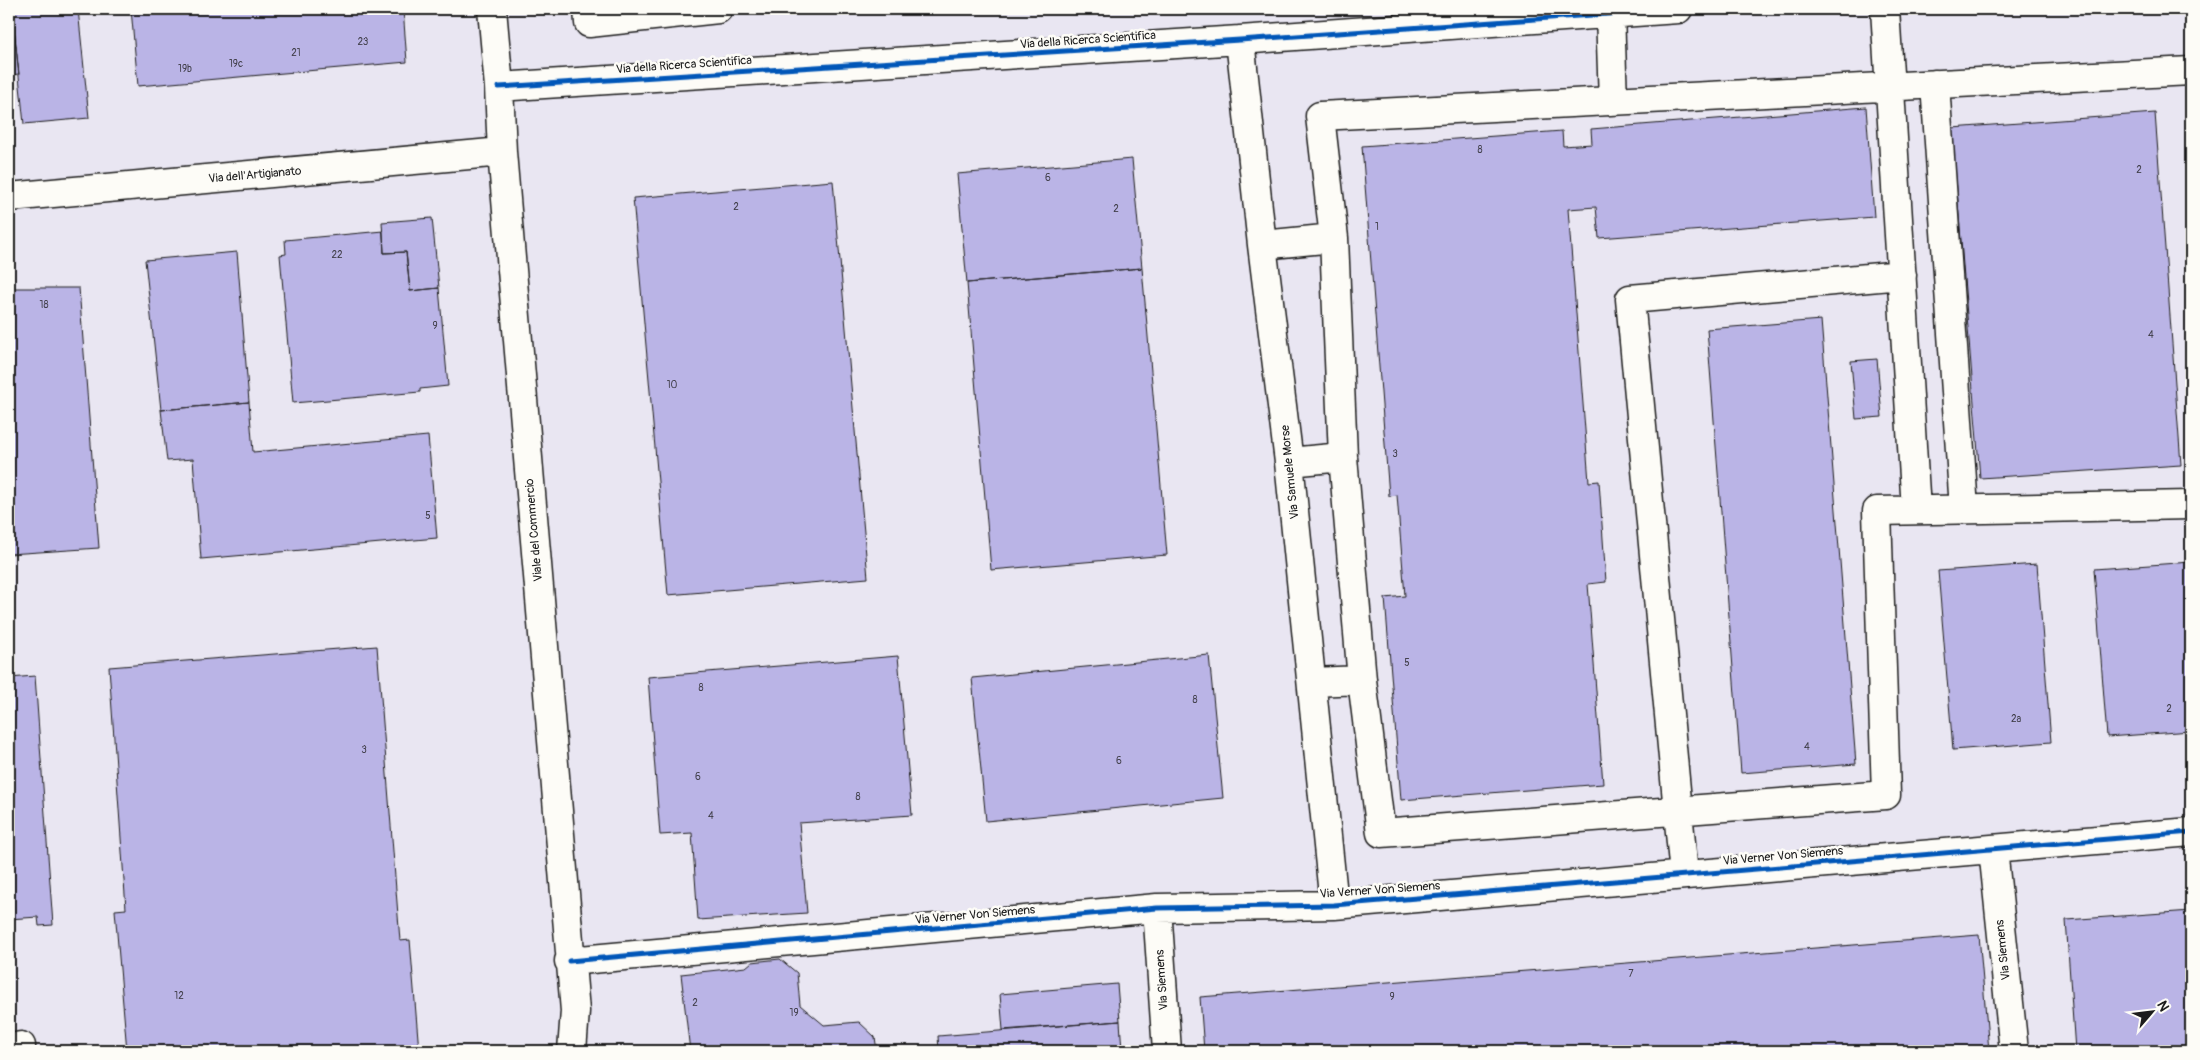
<svg xmlns="http://www.w3.org/2000/svg" width="2200" height="1060" font-family="Pangolin,sans-serif">
	<rect width="100%" height="100%" fill="#fdfcf7"/>
	<filter id="ink" filterUnits="userSpaceOnUse"><feTurbulence type="fractalNoise" baseFrequency=".02" numOctaves="2"/><feDisplacementMap in="SourceGraphic" scale="10" xChannelSelector="R" yChannelSelector="G"/><feConvolveMatrix kernelMatrix="1 2 1 2 8 2 1 2 1" color-interpolation-filters="sRGB"/></filter>
	<g filter="url(#ink)">
		<path fill="#e9e6f2" d="M9 9H2191V1051H9Z"/>
		<path fill="#bab4e6" stroke="#1c1c1c" d="M9 9H12L19 74 9 75Z
			M12 9H78L89 118 24 124Z
			M131 9H403L407 62 138 86Z
			M1866 107 1874 217 1599 238 1596 207 1568 209 1589 482 1599 481 1606 582 1588 584 1603 784 1401 800 1385 598 1405 596 1397 495 1389 496 1362 146 1562 131 1563 146 1592 144 1591 129Z
			M2155 113 2181 465 1980 478 1952 128Z
			M1132 159 1142 268 967 283 957 174Z
			M833 181 868 578 668 595 633 198Z
			M432 218 439 288 410 291 406 252 384 253 382 222Z
			M383 231 384 253 406 252 410 291 439 288 448 386 420 389V392L293 403 280 255 286 254 285 240Z
			M237 252 249 402 161 410 145 260Z
			M1142 268 1167 555 991 570 967 283Z
			M9 288H79L99 548 9 554Z
			M1821 320 1856 764 1741 773 1707 329Z
			M1877 359 1882 417 1856 419 1851 361Z
			M249 402 253 452 428 436 437 538 201 559 193 459 167 461 161 410Z
			M2191 562V731L2107 737 2094 569Z
			M2037 564 2051 742 1953 750 1938 571Z
			M377 646 400 941 410 940 419 1051H127L115 910 126 909 109 667Z
			M1209 655 1223 798 986 821 972 678Z
			M898 656 912 815 799 823 807 913 698 920 692 833 660 835 648 677Z
			M35 676 53 925 39 926 38 917 9 919V678Z
			M2191 911V1051H2075L2066 920Z
			M1979 935 1989 1051H1204L1200 997Z
			M780 959 797 973 800 1005 824 1025 859 1022 875 1037 877 1051H690L681 974 746 967 752 962Z
			M1117 984 1120 1021 1003 1030 1000 994Z
			M1120 1021 1122 1051H939L938 1036Z"/>
		<g fill="none" stroke-linecap="round" stroke-linejoin="round">
			<defs>
				<path id="minor" d="M492 9 499 87 502 152 575 1011 572 1051
					M588 9 589 23 718 9
					M1607 9 1610 13 1613 101
					M1885 9 1916 510
					M1240 40 1262 245 1289 462 1334 905
					M2191 71 1320 116 1334 238 1343 457 1362 680 1381 833 1886 795 1877 511 2191 505
					M1935 84 1964 509
					M499 87 1240 40 1678 9
					M9 197 502 152
					M1262 245 1334 238
					M1289 462 1343 457
					M1312 682 1362 680
					M1993 849 2014 1051
					M1684 875 1630 299 1902 275
					M1157 908 1167 1051
					M569 961 1157 908 1334 905 2191 832
					M9 1048 21 1046"/>
			</defs>
			<use href="#minor" stroke="#1c1c1c" stroke-width="31"/>
			<use href="#minor" stroke="#fdfcf7" stroke-width="28"/>
			<defs>
				<path id="cycleway" d="M499 87 1240 40 1678 9
					M569 961 1157 908 1334 905 2191 832"/>
			</defs>
			<use href="#cycleway" stroke="#fdfcf7" stroke-width="8"/>
			<use href="#cycleway" stroke="#0057b8" stroke-width="5"/>
		</g>
	</g>
	<g text-anchor="middle" dominant-baseline="central" stroke-width="5" stroke-linejoin="round" paint-order="stroke">
		<g font-size="10" fill="#44424e">
			<text x="363" y="42">23</text>
			<text x="296" y="53">21</text>
			<text x="236" y="64">19c</text>
			<text x="185" y="69">19b</text>
			<text x="1480" y="150">8</text>
			<text x="2139" y="170">2</text>
			<text x="1048" y="178">6</text>
			<text x="736" y="207">2</text>
			<text x="1116" y="209">2</text>
			<text x="1377" y="227">1</text>
			<text x="337" y="255">22</text>
			<text x="44" y="305">18</text>
			<text x="435" y="326">9</text>
			<text x="2151" y="335">4</text>
			<text x="672" y="385">10</text>
			<text x="1395" y="454">3</text>
			<text x="428" y="516">5</text>
			<text x="1407" y="663">5</text>
			<text x="701" y="688">8</text>
			<text x="1195" y="700">8</text>
			<text x="2169" y="709">2</text>
			<text x="2016" y="719">2a</text>
			<text x="1807" y="747">4</text>
			<text x="364" y="750">3</text>
			<text x="1119" y="761">6</text>
			<text x="698" y="777">6</text>
			<text x="858" y="797">8</text>
			<text x="711" y="816">4</text>
			<text x="1631" y="974">7</text>
			<text x="179" y="996">12</text>
			<text x="1392" y="997">9</text>
			<text x="695" y="1003">2</text>
			<text x="794" y="1013">19</text>
		</g>
		<g font-size="12" fill="#1c1c1c" stroke="#fdfcf7">
			<text transform="translate(1088 40) rotate(-4)">Via della Ricerca Scientifica</text>
			<text transform="translate(684 65) rotate(-4)">Via della Ricerca Scientifica</text>
			<text transform="translate(255 175) rotate(-5)">Via dell'Artigianato</text>
			<text transform="translate(1290 472) rotate(-96)">Via Samuele Morse</text>
			<text transform="translate(534 530) rotate(-95)">Viale del Commercio</text>
			<text transform="translate(1783 856) rotate(-5)">Via Verner Von Siemens</text>
			<text transform="translate(1380 890) rotate(-4)">Via Verner Von Siemens</text>
			<text transform="translate(975 915) rotate(-5)">Via Verner Von Siemens</text>
			<text transform="translate(2003 950) rotate(-96)">Via Siemens</text>
			<text transform="translate(1162 980) rotate(-94)">Via Siemens</text>
		</g>
	</g>
	<rect width="2200" height="1060" fill="none" stroke="#fdfcf7" stroke-width="30"/>
	<rect x="15" y="15" width="2170" height="1030" fill="none" stroke="#1c1c1c" stroke-width="2" filter="url(#ink)"/>
	<g transform="translate(2152 1012) rotate(62)" stroke="#fdfcf7" stroke-width="4" paint-order="stroke">
	<path d="M0-4L9 19L0 12L-9 19Z" fill="#1c1c1c"/>
	<text y="-8" font-size="14" font-weight="bold" text-anchor="middle" fill="#1c1c1c">N</text>
	</g>
</svg>
